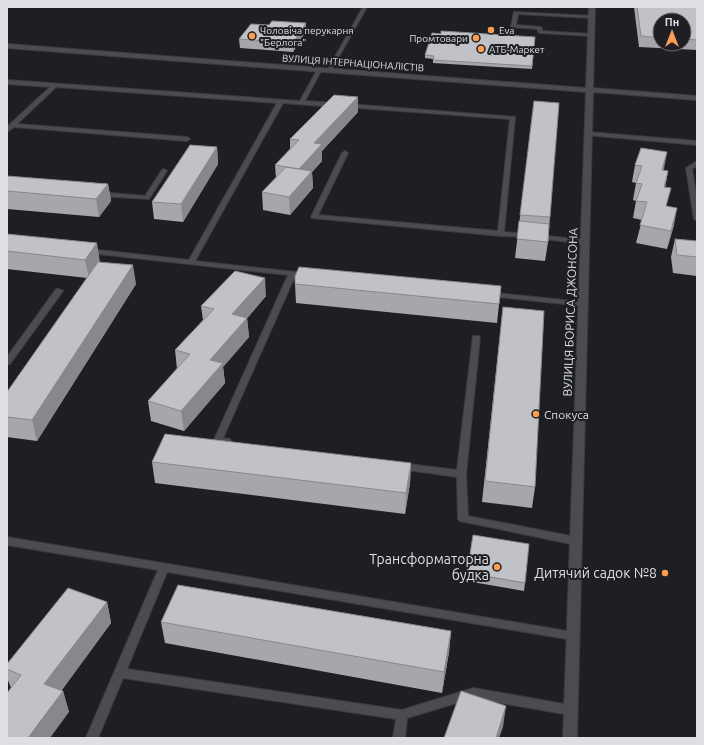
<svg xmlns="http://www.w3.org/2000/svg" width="704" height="745" font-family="Ubuntu,sans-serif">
	<rect width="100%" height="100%" fill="#1d1f23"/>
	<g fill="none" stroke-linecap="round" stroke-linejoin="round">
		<defs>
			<path id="lane" d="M363 7H367L331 71 327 72V71Z
				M514 12 594 16V17L592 18 518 14 516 25 540 27 542 28V31L591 34 593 35 591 36 540 33 538 32V29L511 27Z
				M317 70 321 71 305 101 335 103 338 105 335 107 283 103 195 261 296 272 300 274 295 276 223 438 230 439 231 441 230 443C225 444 217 444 214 440L288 275 89 253 86 251 89 249 189 260 277 103 56 87 17 124 187 137 190 139 187 141 14 127 7 132V127L50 87 7 84V80L300 101Z
				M347 104 515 117 504 232 527 234 530 236 529 237 501 236 312 218 311 217 342 153 345 151 348 153 318 215 498 231 510 119 345 107V105Z
				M588 132 697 141V145L586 135V133Z
				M697 161V166L692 169 697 199V221L694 219 686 168Z
				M164 169 167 171 149 199 99 196 96 194 99 192 145 196 162 170Z
				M538 235 585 240 588 242 585 244 536 238V236Z
				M56 289H59L63 291 10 364H7V357Z
				M487 292 583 302 587 304 583 306 490 296H487L486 294Z
				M473 336H479L480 338 466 474 468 516 576 537 579 538 581 541 579 544 576 545 460 521 458 519 457 477 400 469 397 468 396 466 397 464 400 463 457 470Z
				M7 537 573 632 577 633 578 636 577 639 573 640 167 572 127 669 402 710 473 688 570 705 574 706 576 710 574 714 570 715 473 698 407 718 405 738H393L396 719 123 678 98 738H86L158 570 7 545Z"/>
			<path id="street" d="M589 7H595L593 88 697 96V100L593 92 577 738H563L586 92 7 48V44L586 88Z"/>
		</defs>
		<use href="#lane" stroke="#3b3c40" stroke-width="2"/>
		<use href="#street" stroke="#3b3c40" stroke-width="2"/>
		<use href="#lane" fill="#4a4c51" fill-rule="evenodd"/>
		<use href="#street" fill="#4a4c51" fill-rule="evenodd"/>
	</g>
	<path fill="#a5a7ac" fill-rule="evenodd" d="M634 7H697V50L639 47ZM660 20H684V44H660Z
		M306 23V31L293 52 240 48 239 39Z
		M535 37 532 69 433 63V59L425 58V55Z
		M534 101 550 217 548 242 545 261 515 258Z
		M358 112 322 151V161L312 172 313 188 290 215 263 210 262 192 276 178 275 165 290 149V139Z
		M217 147 218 164 183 222 154 219 152 202Z
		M635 165 668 171 665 188 667 206 674 225 667 249 636 243 642 220 633 218 636 201 633 200 636 183 632 182Z
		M7 176 108 184 111 201 99 217 7 209Z
		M7 234 100 262 136 284 37 441 7 437V392L87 278 7 269Z
		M675 239 697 241V276L673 273 671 257Z
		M295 284 501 286 497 323 296 303Z
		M266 296 247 318 249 337 223 367 225 383 184 431 151 421 148 401 177 369 175 350 203 320 201 306Z
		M503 307 535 487 532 508 482 502Z
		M152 462 411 463 410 483 405 514 155 483Z
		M467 573 525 583 524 591 466 581Z
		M107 602 111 623 61 691H63L69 712 11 688 7 678V664Z
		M161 622 451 631 449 652 442 693 165 643Z"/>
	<path fill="#86888c" d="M306 23V31L293 52V43Z
		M358 97V112L322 151V161L312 172 313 188 290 215 289 197 299 169 314 143Z
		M217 147 218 164 183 222 181 204Z
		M667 152 664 169 659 187 662 170Z
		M668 171 665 188 664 187Z
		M108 184 111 201 99 217 96 199Z
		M677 208 674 225 667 249 671 231Z
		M97 243 100 262 89 278 85 260Z
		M133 265 136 284 37 441 32 420Z
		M265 278 266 296 245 321 247 318 249 337 223 367 225 383 184 431 181 411 210 360 232 314Z
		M411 463 410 483 405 514 406 493Z
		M107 602 111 623 51 705 44 684Z
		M451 631 449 652 442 693 444 672Z
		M63 691 69 712 50 738H28Z
		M506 706 503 727 499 738H496Z"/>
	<path fill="#c0c2c8" stroke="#86888c" d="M637 7H697V40L684 39V20H660V38L641 36Z
		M272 21 306 23 293 43 239 39 251 24 269 25Z
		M441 31 535 37 532 66 433 60 434 56 425 55 432 33 441 34Z
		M334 95 358 97 314 143 322 144 299 169 275 165 299 140 290 139Z
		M534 101 559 103 550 217 520 215Z
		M190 145 217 147 181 204 152 202Z
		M641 148 667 152 662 170 668 171 664 187 671 188 666 206 677 208 671 231 640 225 647 202 636 201 642 184 636 183 642 166 635 165Z
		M286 167 312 171 289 197 262 192Z
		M7 176 108 184 96 199 7 191Z
		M519 221 549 224 548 242 517 239Z
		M7 234 97 243 85 260 7 251Z
		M675 239 697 241V257L677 255Z
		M98 262 133 265 32 420 7 417V392Z
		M299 267 501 286 499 304 295 284V276Z
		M235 271 265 278 232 314 247 318 210 360 223 363 181 411 148 401 190 354 175 350 214 309 201 306Z
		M503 307 544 311 535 487 485 481Z
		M165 434 411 463 406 493 152 462Z
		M473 535 529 544 525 583 467 573Z
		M178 585 451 631 444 672 161 622Z
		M68 588 107 602 44 684 63 691 28 738H7V693L21 675 7 669V664Z
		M461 691 506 706 496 738H444Z"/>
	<g fill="#fa9f4f" stroke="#1d1f23" stroke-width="1.5">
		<circle cx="491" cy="30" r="4"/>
		<circle cx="252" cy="36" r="4"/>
		<circle cx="476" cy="38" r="4"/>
		<circle cx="481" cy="49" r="4"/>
		<circle cx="536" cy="414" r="4"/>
		<circle cx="497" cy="567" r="4"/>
		<circle cx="665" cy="573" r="4"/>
	</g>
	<g text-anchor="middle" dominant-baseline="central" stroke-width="4" stroke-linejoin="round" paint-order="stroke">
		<g font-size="10" fill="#dedfe2" stroke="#1d1f23" text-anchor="start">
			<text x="260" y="30">Чоловіча перукарня<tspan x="260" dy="12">"Берлога"</tspan></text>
			<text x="499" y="30">Eva</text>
			<text x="468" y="38" text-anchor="end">Промтовари</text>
			<text x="489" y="49">АТБ-Маркет</text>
		</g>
		<g font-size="10" fill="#dedfe2" stroke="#1d1f23">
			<text transform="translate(353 63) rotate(4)">ВУЛИЦЯ ІНТЕРНАЦІОНАЛІСТІВ</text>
		</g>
		<g font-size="12" fill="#dedfe2" stroke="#1d1f23">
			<text transform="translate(570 312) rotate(-88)">ВУЛИЦЯ БОРИСА ДЖОНСОНА</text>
		</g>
		<g font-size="12" fill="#dedfe2" stroke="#1d1f23" text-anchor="start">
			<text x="544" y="414">Спокуса</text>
		</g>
		<g font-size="14" fill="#dedfe2" stroke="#1d1f23" text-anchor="end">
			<text x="489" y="559">Трансформаторна<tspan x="489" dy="16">будка</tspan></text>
			<text x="657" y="573">Дитячий садок №8</text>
		</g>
	</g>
	<rect width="704" height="745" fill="none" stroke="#dedfe2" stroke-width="16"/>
	<g transform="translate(672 32)"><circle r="19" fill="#1d1f23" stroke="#6a6c6f"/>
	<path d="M0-3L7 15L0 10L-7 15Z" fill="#fa9f4f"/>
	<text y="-6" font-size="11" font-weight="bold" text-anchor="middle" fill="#dedfe2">Пн</text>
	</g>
</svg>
